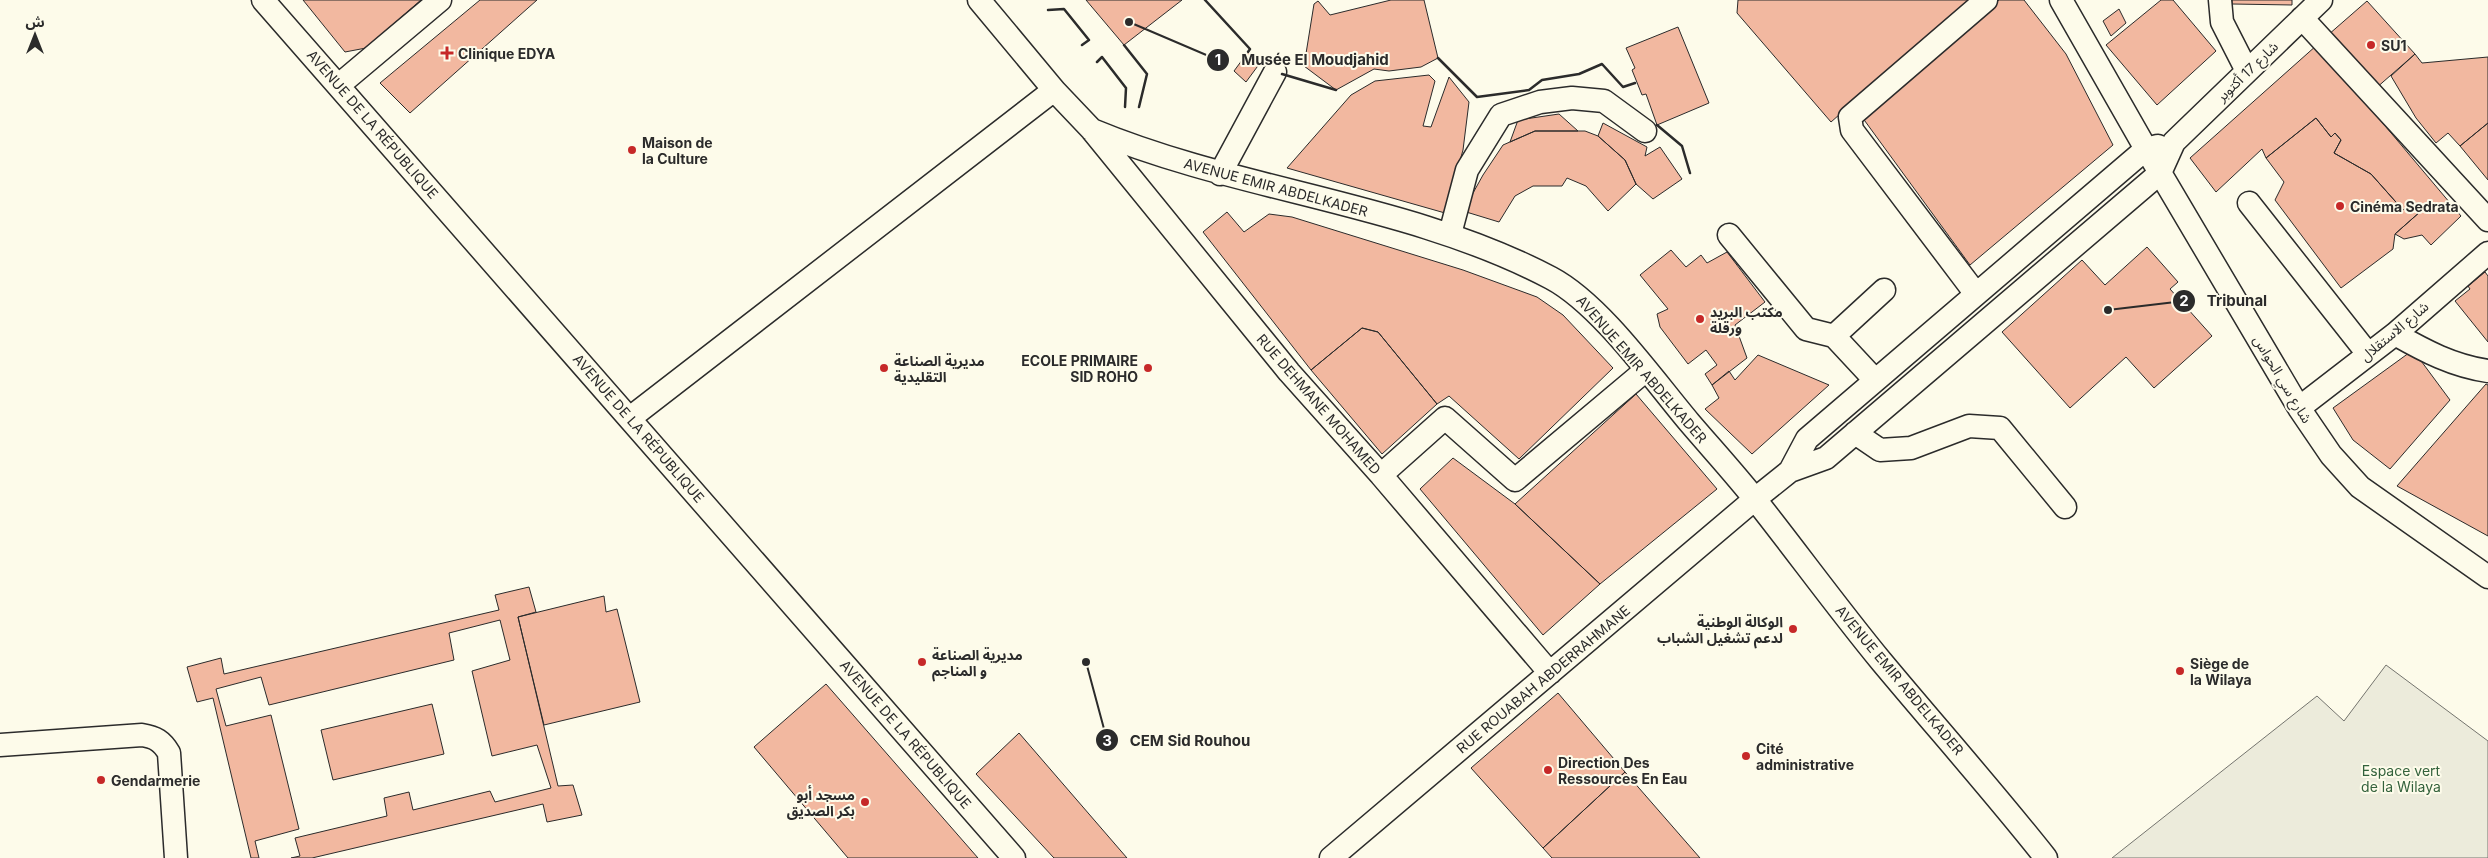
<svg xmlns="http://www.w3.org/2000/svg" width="2488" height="858" font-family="Inter,'Noto Sans Arabic',sans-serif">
	<rect width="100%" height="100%" fill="#fdfbea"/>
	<path fill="#ecebdb" stroke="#74746e" d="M2386 665 2488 741V858H2112L2317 696 2344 721Z"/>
	<path fill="#f2b8a0" stroke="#2b2b2b" d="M303 0H421L366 48 345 52Z
		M480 0H537L410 113 380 83Z
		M1086 0H1182L1124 45Z
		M1391 0H1424L1438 58 1421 67 1389 71 1374 69 1336 90 1304 66 1314 4 1318 1 1330 15Z
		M1738 0H1969L1831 122 1737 13Z
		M1999 0H2024L2066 54 2113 145 1970 265 1862 117Z
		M2161 0H2173L2216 51 2157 105 2106 45Z
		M2232 0H2292V5L2232 4Z
		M2367 1 2415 54 2375 89 2328 35Z
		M2119 9 2126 23 2111 36 2103 21Z
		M1678 27 1709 103 1657 125 1646 94 1642 95 1632 70 1635 68 1626 48Z
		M2317 45 2461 216 2431 245 2422 235 2404 239 2395 234 2421 211 2412 202 2403 210 2371 174 2334 153 2341 140 2335 133 2331 137 2316 118 2266 158 2262 149 2216 192 2190 158Z
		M1248 52 1260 63 1246 82 1234 71Z
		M2415 54 2422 63 2488 57V123L2460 146 2448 133 2436 143 2416 118 2391 76Z
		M1429 75 1435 81 1423 126 1431 127 1449 77 1469 102 1463 150 1445 213 1287 168 1351 95 1375 81Z
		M1559 114 1578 131H1535L1510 142 1518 120Z
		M2316 118 2331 137 2335 133 2341 140 2334 153 2371 174 2403 210 2412 202 2421 211 2395 234 2393 249 2341 288 2275 200 2284 182 2266 158Z
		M1603 123 1647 147 1645 156 1660 147 1682 179 1653 199 1636 184 1625 160 1598 136Z
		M2488 123V180L2460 146Z
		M1535 131H1585L1598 136 1625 160 1636 184 1608 211 1586 186 1567 178 1562 186H1533L1515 196 1499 222 1463 211 1483 175 1503 145Z
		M1227 212 1244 232 1269 214 1292 217 1463 270 1537 297 1563 315 1613 368 1519 459 1449 396 1437 404 1378 332 1362 328 1311 370 1203 232Z
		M2147 247 2178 282 2170 289 2212 336 2154 388 2126 357 2070 408 2002 332 2082 260 2105 285Z
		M1671 250 1686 267 1701 255 1707 263 1727 252 1765 302 1735 325 1747 358 1712 385 1705 374 1717 365 1706 350 1688 364 1660 327 1657 314 1668 309 1640 275Z
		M2485 272 2488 276V342L2455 301 2470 289 2468 286Z
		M1362 328 1378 332 1437 404 1382 454 1311 370Z
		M2413 350 2450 400 2390 469 2353 440 2333 408Z
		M1758 355 1829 385 1752 454 1705 409 1719 398 1712 385 1729 371 1735 380Z
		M2486 384 2488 385V536L2397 486Z
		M1636 394 1717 489 1600 584 1515 504Z
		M1453 458 1515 504 1600 584 1543 635 1420 489Z
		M529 587 536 612 518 617 558 786 573 785 582 815 547 822 543 804 312 858H291L300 856 295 838 387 816 384 798 409 792 413 810 490 791 495 802 551 788 537 745 492 756 472 671 510 660 500 620 449 633 454 660 269 705 261 677 216 689 226 726 271 715 299 829 255 841 259 858H251L213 698 197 702 187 667 221 658 224 674 499 610 495 595Z
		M604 596 606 612 617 609 640 702 544 725 518 617Z
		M826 684 978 858H848L754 747Z
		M1558 693 1625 772 1543 848 1471 768Z
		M432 704 444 754 333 780 321 730Z
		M1019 733 1127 858H1054L976 774Z
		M1625 772 1700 858H1552L1543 848Z"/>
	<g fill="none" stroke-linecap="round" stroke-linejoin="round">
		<defs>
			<path id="minor" d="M263 0 1014 858
				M979 0 1054 90 1092 130 1289 372 1381 475 1550 673
				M2061 0 2146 149 2299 408 2331 455 2360 487 2488 577
				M2220 0 2222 22 2247 71
				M2302 18 2488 220
				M339 85 440 0
				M1092 130C1241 192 1409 203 1551 278 1600 304 1652 378 1689 422 1712 449 1736 475 1758 503 1799 555 1839 610 1881 661 1936 727 1993 791 2046 858
				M1220 174 1275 72
				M2249 203 2368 354
				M1450 234 1467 170 1501 115 1540 102 1572 98 1604 101 1645 131
				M1729 235 1806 329 1834 336 1874 379
				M1976 294 1852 130 1850 117 1986 0
				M2395 334C2425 351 2453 366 2488 371
				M1834 336 1884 290
				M2299 408 2395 334 2488 253
				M630 418 1054 90
				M1855 433 1880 450 1911 448 1969 426 2000 428 2065 507
				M1790 471 1807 439 2146 149 2158 146
				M1381 475 1445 418 1515 480 1646 370
				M0 745 142 735C155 737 162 741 169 753L176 858
				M1331 858 1755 499 1790 471 1826 458 2160 173 2174 142 2321 0"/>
		</defs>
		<use href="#minor" stroke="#2b2b2b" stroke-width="25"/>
		<use href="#minor" stroke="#fdfbea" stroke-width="22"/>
		<path stroke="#2b2b2b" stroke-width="2.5" d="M1205 0 1250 49 1248 52
			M1048 10 1064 9 1089 40 1082 45
			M1124 45 1147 74 1139 107
			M1438 58 1477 97 1529 90 1542 80 1579 74 1602 64 1623 87 1635 83
			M1097 62 1102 57 1126 88 1125 107
			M1282 74 1336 90
			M1657 125 1682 146 1690 173"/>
	</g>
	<g fill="#c62828" stroke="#fdfbea" stroke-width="2">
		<circle cx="2371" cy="45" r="5"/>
		<path d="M444.5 45.5h5v5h5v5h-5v5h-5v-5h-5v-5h5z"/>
		<circle cx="632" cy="150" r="5"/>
		<circle cx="2340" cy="206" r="5"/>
		<circle cx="1700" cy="319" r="5"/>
		<circle cx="884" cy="368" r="5"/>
		<circle cx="1148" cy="368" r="5"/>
		<circle cx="1793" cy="629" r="5"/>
		<circle cx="922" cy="662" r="5"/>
		<circle cx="2180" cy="671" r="5"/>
		<circle cx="1746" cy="756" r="5"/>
		<circle cx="1548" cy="770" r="5"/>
		<circle cx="101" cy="780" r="5"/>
		<circle cx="865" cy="802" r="5"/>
	</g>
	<g text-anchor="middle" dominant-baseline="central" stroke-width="4" stroke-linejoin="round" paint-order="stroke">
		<g font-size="14" font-weight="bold" fill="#2b2b2b" stroke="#fdfbea" text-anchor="start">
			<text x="2381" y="45">SU1</text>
			<text x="458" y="53">Clinique EDYA</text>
			<text x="642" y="142">Maison de<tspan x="642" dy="16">la Culture</tspan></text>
			<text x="2350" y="206">Cinéma Sedrata</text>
			<text x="1710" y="311">مكتب البريد<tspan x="1710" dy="16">ورقلة</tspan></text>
			<text x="894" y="360">مديرية الصناعة<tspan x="894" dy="16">التقليدية</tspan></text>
			<text x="1138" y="360" text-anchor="end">ECOLE PRIMAIRE<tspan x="1138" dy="16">SID ROHO</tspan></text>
			<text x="1783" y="621" text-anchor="end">الوكالة الوطنية<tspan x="1783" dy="16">لدعم تشغيل الشباب</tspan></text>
			<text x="932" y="654">مديرية الصناعة<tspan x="932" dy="16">و المناجم</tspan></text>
			<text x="2190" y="663">Siège de<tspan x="2190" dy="16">la Wilaya</tspan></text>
			<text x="1756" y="748">Cité<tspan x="1756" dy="16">administrative</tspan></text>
			<text x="1558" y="762">Direction Des<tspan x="1558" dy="16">Ressources En Eau</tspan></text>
			<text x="111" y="780">Gendarmerie</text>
			<text x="855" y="794" text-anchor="end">مسجد أبو<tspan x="855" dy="16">بكر الصديق</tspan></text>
		</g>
		<g font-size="14" fill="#2b2b2b" stroke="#fdfbea">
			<text transform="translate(2247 71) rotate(-44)">شارع 17 أكتوبر</text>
			<text transform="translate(373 124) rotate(49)">AVENUE DE LA RÉPUBLIQUE</text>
			<text transform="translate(1276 187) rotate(15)">AVENUE EMIR ABDELKADER</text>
			<text transform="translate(2394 331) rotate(-40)">شارع الاستقلال</text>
			<text transform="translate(1642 369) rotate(49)">AVENUE EMIR ABDELKADER</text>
			<text transform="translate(2283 379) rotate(59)">شارع سي الحواس</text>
			<text transform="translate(1319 404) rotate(49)">RUE DEHMANE MOHAMED</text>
			<text transform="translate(639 428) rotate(49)">AVENUE DE LA RÉPUBLIQUE</text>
			<text transform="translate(1543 679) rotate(-40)">RUE ROUABAH ABDERRAHMANE</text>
			<text transform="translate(1900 680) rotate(50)">AVENUE EMIR ABDELKADER</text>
			<text transform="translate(906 734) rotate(49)">AVENUE DE LA RÉPUBLIQUE</text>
		</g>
		<g font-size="14" fill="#34623c" stroke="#fdfbea">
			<text x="2401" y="770">Espace vert<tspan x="2401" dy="16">de la Wilaya</tspan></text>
		</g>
	</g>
	<path fill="none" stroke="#2b2b2b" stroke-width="2" d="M1129 22L1218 60M2108 310L2184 301M1086 662L1107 740"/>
	<g fill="#2b2b2b" stroke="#fdfbea" stroke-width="2">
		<circle cx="1129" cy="22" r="5"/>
		<circle cx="2108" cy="310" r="5"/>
		<circle cx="1086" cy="662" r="5"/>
		<circle cx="1218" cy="60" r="12"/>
		<circle cx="2184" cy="301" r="12"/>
		<circle cx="1107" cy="740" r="12"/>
	</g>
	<g font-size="15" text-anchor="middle" font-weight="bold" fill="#fff">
		<text x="1218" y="65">1</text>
		<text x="2184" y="306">2</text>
		<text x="1107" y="746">3</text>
	</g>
	<g font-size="15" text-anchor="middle" font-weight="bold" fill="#2b2b2b" stroke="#fdfbea" stroke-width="4" stroke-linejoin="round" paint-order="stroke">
		<text x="1315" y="65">Musée El Moudjahid</text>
		<text x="2237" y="306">Tribunal</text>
		<text x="1190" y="746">CEM Sid Rouhou</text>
	</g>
	<g transform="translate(35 35)" stroke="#fdfbea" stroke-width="4" paint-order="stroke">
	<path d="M0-4L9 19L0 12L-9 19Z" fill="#2b2b2b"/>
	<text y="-8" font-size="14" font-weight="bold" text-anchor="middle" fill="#2b2b2b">ش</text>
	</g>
</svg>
